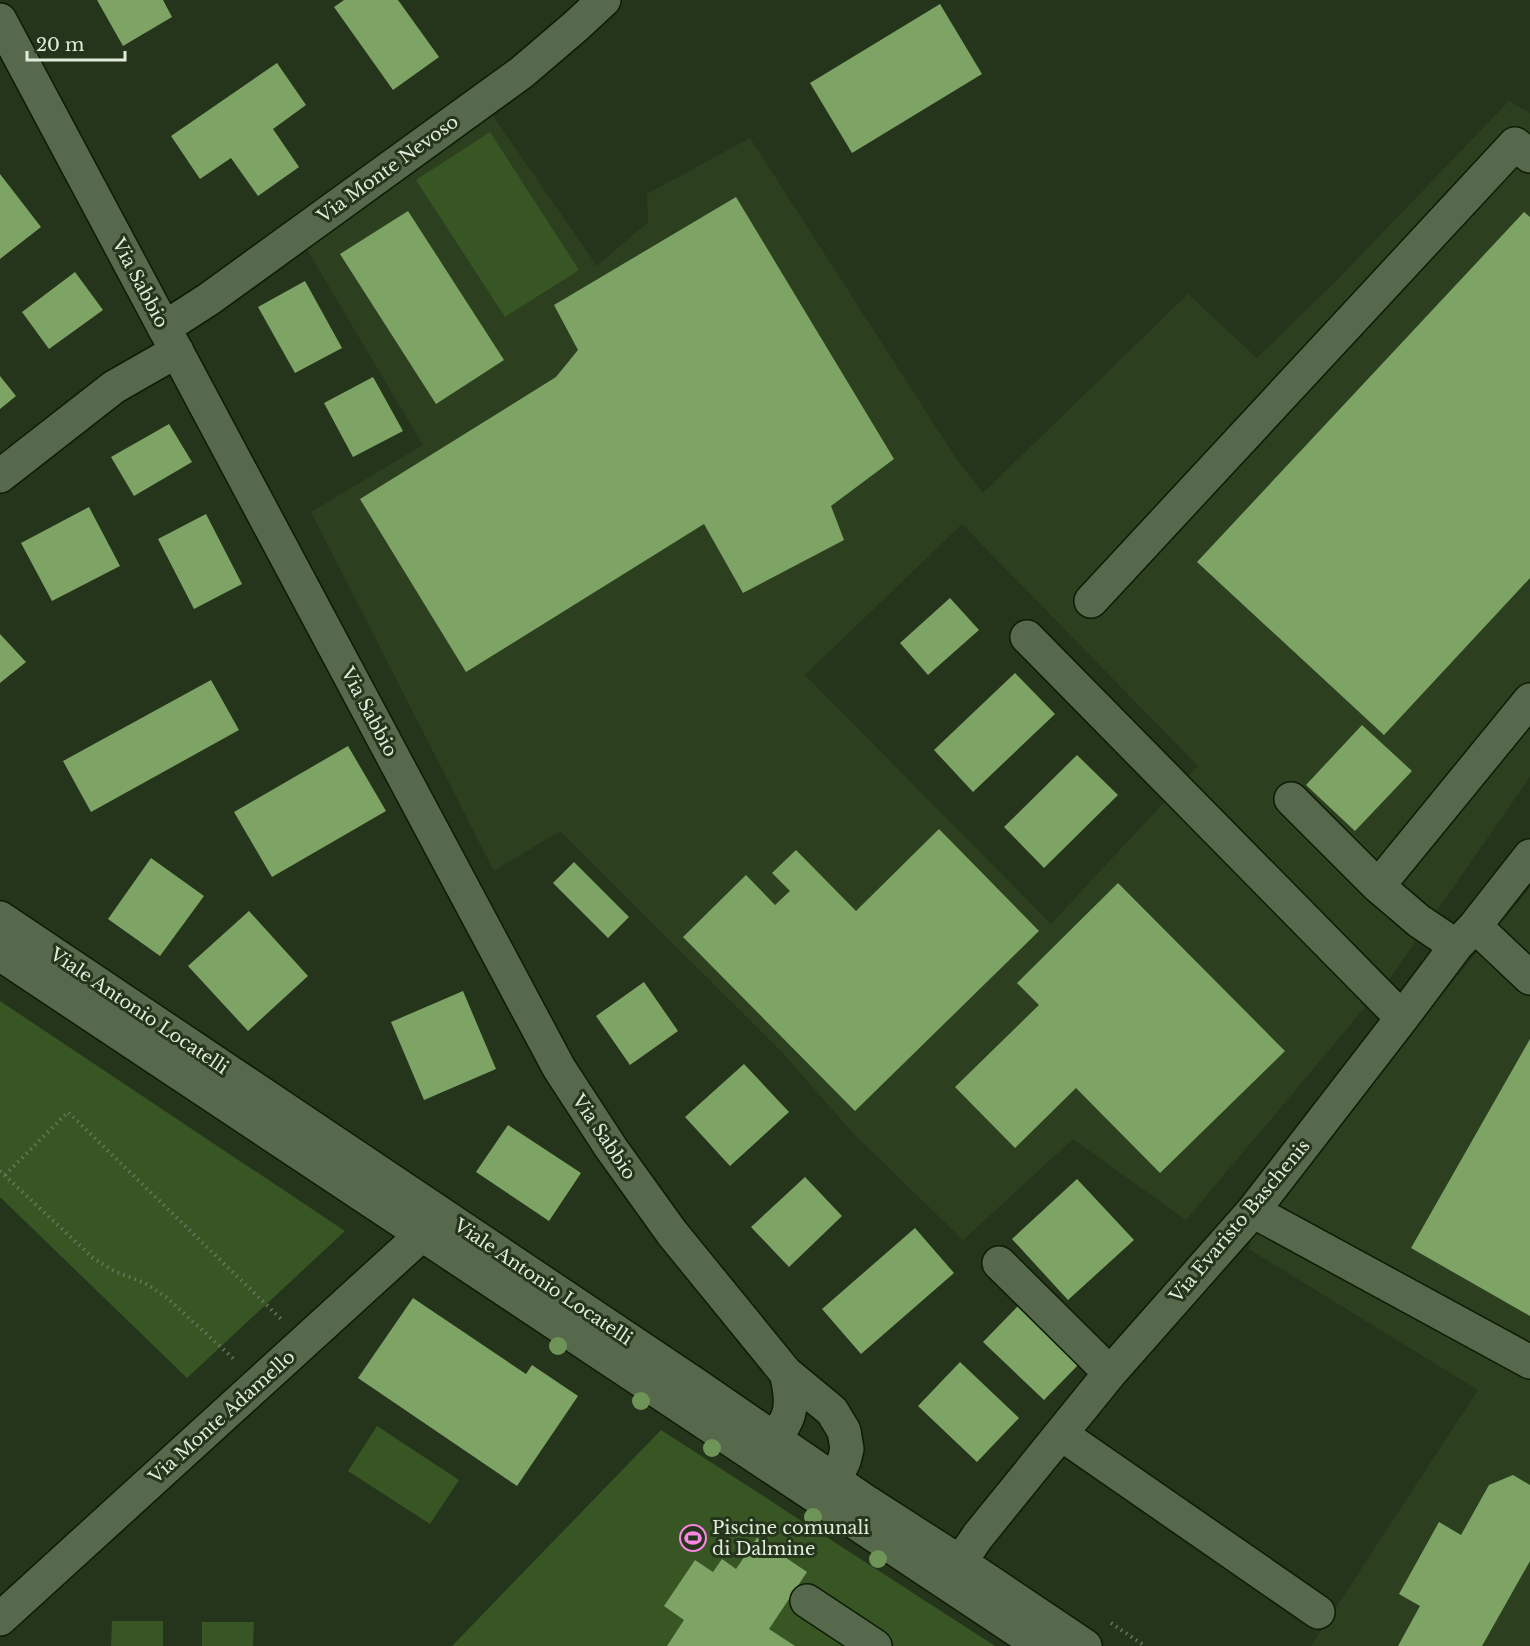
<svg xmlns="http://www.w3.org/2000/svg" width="1530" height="1646" font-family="'Libre Baskerville',serif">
	<rect width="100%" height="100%" fill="#25351b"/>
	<path fill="#2c4020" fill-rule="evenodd" d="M1509 101 1530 113V777L1393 974 1186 1220 1073 1139 963 1240 854 1134 780 1050 560 831 494 871 311 512 423 445 306 248 491 113 597 266 648 222 647 194 750 138 957 460 983 493 1188 294 1257 358 1338 279ZM962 524 1198 766 1051 924 805 675Z
		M1530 888V1646H1311L1478 1390 1249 1249 1255 1222Z"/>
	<path fill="#385524" d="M490 132 579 270 505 317 416 180Z
		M0 1001 345 1231 187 1378 0 1197Z
		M377 1426 459 1480 430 1524 348 1471Z
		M661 1430 995 1646H452Z
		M112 1621H163V1646H111Z
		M202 1622H254L253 1646H202Z"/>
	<path fill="#7da465" d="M97 0H163L172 17 123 46Z
		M344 0H398L439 57 393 90 334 7Z
		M940 4 982 74 852 153 810 83Z
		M277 63 306 105 273 129 299 167 258 196 231 158 200 179 171 136Z
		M0 174 41 227 0 259Z
		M736 197 894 459 831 506 844 540 743 593 704 524 466 672 360 499 556 377 578 350 554 305Z
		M408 211 504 360 436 404 340 254Z
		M1524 212 1530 217V578L1384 735 1197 562Z
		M75 272 103 310 49 349 22 312Z
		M305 281 342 348 295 373 258 307Z
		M0 376 16 396 0 409Z
		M373 377 403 431 353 457 324 403Z
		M169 424 192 462 134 496 111 457Z
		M89 507 120 566 52 601 21 543Z
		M206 514 242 584 194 609 158 539Z
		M950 598 979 630 928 675 900 643Z
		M0 634 26 662 0 683Z
		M1015 673 1055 714 973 792 934 750Z
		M211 680 239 730 91 812 63 761Z
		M1362 725 1412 771 1355 831 1306 785Z
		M348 746 386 811 272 877 234 812Z
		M1077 755 1118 795 1044 868 1004 827Z
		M939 829 1039 931 855 1111 683 937 746 875 775 905 790 891 772 873 796 850 856 911Z
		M151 858 204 896 160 956 108 919Z
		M574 862 629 917 608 938 553 883Z
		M1118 883 1285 1051 1160 1173 1076 1088 1015 1148 955 1087 1039 1005 1017 983Z
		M249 911 308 976 248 1031 188 966Z
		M644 982 678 1031 630 1065 596 1016Z
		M463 991 496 1069 424 1100 391 1022Z
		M1530 1039V1316L1411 1248Z
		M744 1064 789 1112 730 1166 685 1117Z
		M508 1125 581 1173 549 1221 476 1172Z
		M805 1177 842 1216 789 1267 751 1227Z
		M1077 1179 1134 1240 1068 1300 1012 1239Z
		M915 1228 954 1273 861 1354 822 1309Z
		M413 1298 526 1374 532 1365 578 1396 517 1486 358 1378Z
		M1019 1305 1080 1363 1044 1400 983 1342Z
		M960 1362 1019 1418 977 1462 918 1406Z
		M1513 1475 1530 1485V1561L1482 1646H1398L1420 1606 1399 1594 1439 1522 1461 1535 1489 1485Z
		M757 1538 807 1572 769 1629 795 1646H667L684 1620 664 1606 695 1560 713 1572 722 1559 736 1569Z"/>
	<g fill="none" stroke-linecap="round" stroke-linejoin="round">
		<defs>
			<path id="minor" d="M0 20 559 1068 611 1148 672 1233 786 1373 832 1411 844 1431 847 1449 844 1461 835 1479 820 1500
				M164 328 209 299 521 73 576 26 604 0
				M0 476 114 387 177 351
				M1091 601 1515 144 1530 156
				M1027 637 1402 1018
				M1291 799 1378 886
				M0 918 696 1385 868 1503 960 1562 1085 1646
				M1475 926 1530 978
				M1456 946 1419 921 1378 886 1530 700
				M0 954 1041 1646
				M1253 1211 1530 1362
				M999 1263 1110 1373
				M1061 1434 1318 1612
				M761 1455C787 1422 797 1416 786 1373
				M947 1581 978 1536 1110 1373 1253 1211 1402 1018 1456 946 1475 926 1530 856
				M807 1601 875 1646
				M0 1619 438 1220"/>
		</defs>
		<use href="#minor" stroke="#0d1c04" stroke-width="36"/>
		<path stroke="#68755f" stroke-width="4" stroke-dasharray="1.5 4.5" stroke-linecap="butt" d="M0 1171 93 1258 116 1272 145 1283 166 1297 236 1361
			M5 1175 68 1112 281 1319
			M1111 1623 1145 1646"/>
		<use href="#minor" stroke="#57694d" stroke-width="33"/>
	</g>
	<g fill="#6f9458">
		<circle cx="558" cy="1346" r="9"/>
		<circle cx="641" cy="1401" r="9"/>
		<circle cx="712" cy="1448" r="9"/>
		<circle cx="813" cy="1517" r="9"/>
		<circle cx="878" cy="1559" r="9"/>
	</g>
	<defs>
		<symbol id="stadium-ring" viewBox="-11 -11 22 22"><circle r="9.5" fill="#25351b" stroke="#fc86e4" stroke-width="1.5"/><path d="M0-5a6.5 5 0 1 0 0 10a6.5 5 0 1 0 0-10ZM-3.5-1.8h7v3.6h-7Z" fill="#fc86e4"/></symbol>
	</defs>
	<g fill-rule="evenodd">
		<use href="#stadium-ring" x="678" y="1523" width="30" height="30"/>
	</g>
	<g text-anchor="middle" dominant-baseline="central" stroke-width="6" stroke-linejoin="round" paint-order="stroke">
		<g font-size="18" fill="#e1ebdb" stroke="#25351b">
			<text transform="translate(388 169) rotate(-36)">Via Monte Nevoso</text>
			<text transform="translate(140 283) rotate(62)">Via Sabbio</text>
			<text transform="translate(369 712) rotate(62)">Via Sabbio</text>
			<text transform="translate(139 1011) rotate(34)">Viale Antonio Locatelli</text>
			<text transform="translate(604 1137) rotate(56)">Via Sabbio</text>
			<text transform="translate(1240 1221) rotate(-50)">Via Evaristo Baschenis</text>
			<text transform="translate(543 1282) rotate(34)">Viale Antonio Locatelli</text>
			<text transform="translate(222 1417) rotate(-42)">Via Monte Adamello</text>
		</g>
		<g font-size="18" fill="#e1ebdb" stroke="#25351b" text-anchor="start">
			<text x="712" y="1528">Piscine comunali<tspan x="712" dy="21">di Dalmine</tspan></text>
		</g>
	</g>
	<path d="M27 51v9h98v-9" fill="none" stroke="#e1ebdb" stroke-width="3"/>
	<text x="36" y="51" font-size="18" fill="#e1ebdb" stroke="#25351b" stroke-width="4.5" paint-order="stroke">20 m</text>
</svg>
